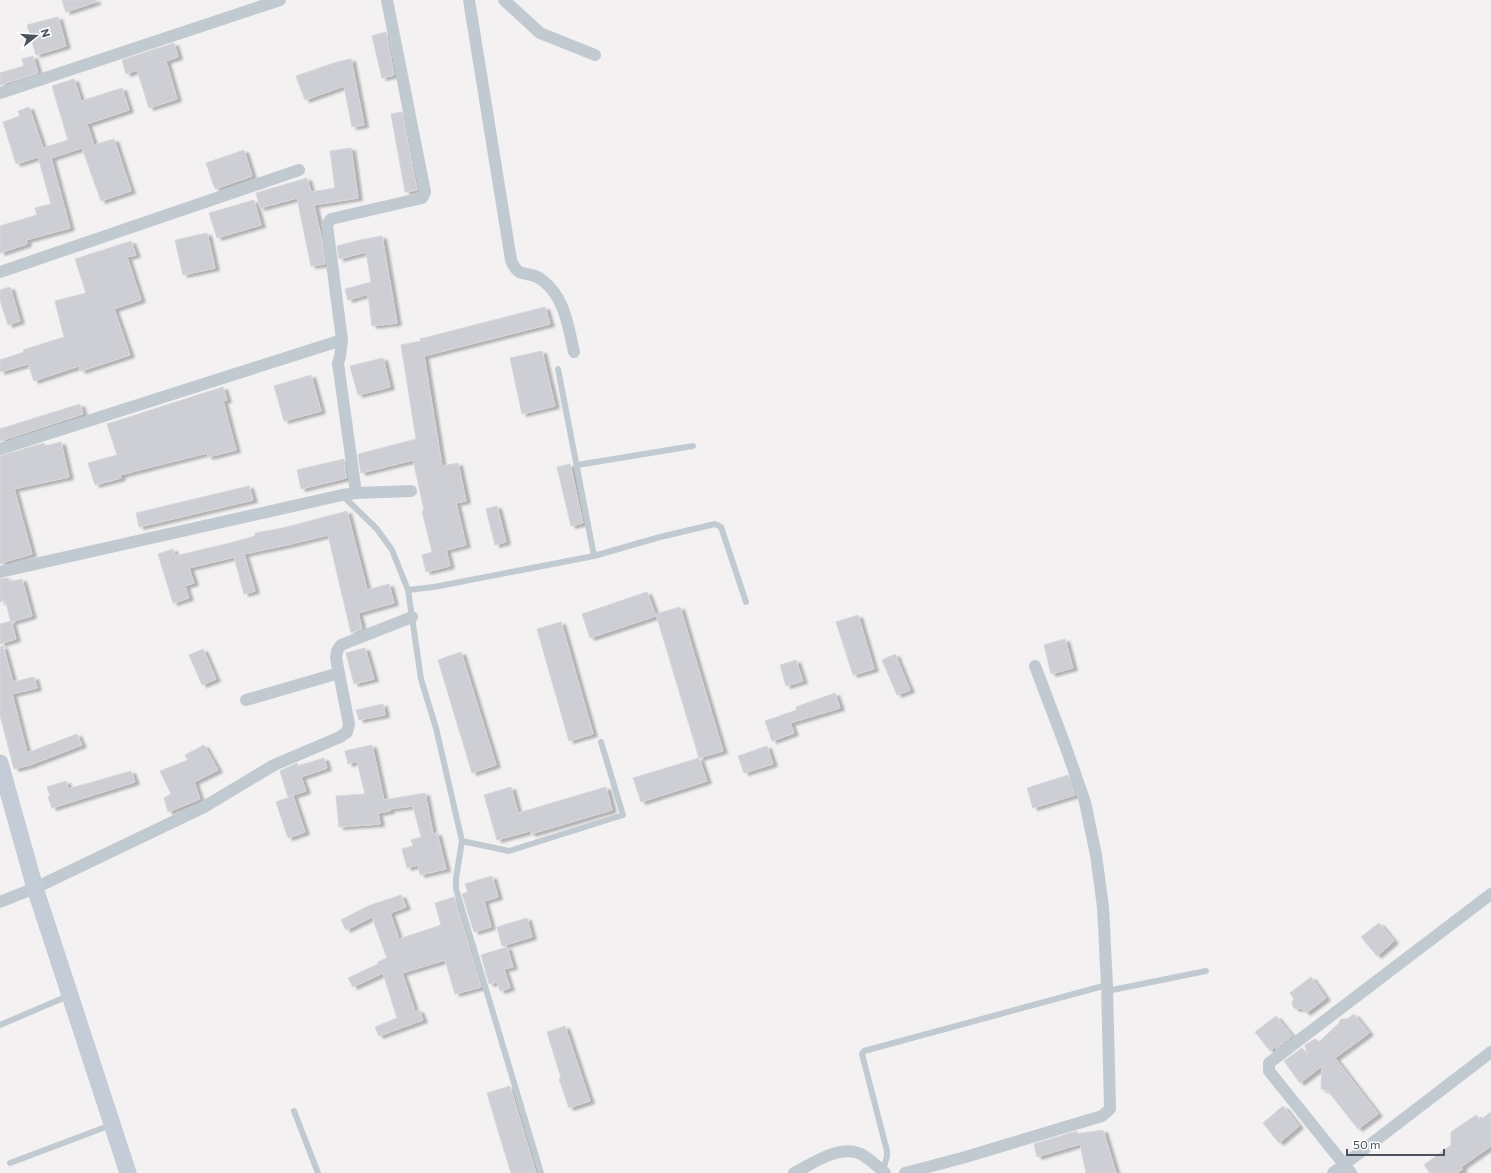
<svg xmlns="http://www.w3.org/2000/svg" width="1491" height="1173" font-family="Commissioner,sans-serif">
	<defs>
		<filter id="shadow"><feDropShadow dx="4.5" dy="2.5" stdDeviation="1" flood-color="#0004"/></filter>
	</defs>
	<rect width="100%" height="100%" fill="#f3f1f1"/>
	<path fill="#cecfd5" stroke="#d5d6db" filter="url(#shadow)" d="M62 0H96V2L66 12Z
		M58 17 66 46 36 55 27 25Z
		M386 32 394 75 382 78 372 36Z
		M174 43 178 57 166 61 177 99 149 108 137 70 126 74 122 60Z
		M33 56 38 73 0 85V73L24 66 22 59Z
		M351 59 364 125 352 127 344 86 305 100 296 76 337 62Z
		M74 79 81 101 122 88 129 110 87 124 94 145 114 139 131 191 101 201 82 148 51 158 70 228 26 240 27 244 0 253V226L37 215 35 208 51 204 38 157 16 164 3 122 20 116 18 111 29 107 43 148 68 140 52 86Z
		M402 112 417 190 405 192 391 114Z
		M351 148 358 198 314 205 322 241 325 264 311 266 297 198 260 208 256 193 307 178 311 192 335 188 330 151Z
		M244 150 252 176 215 189 206 163Z
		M254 200 261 225 217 238 209 213Z
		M207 233 215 268 183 275 175 240Z
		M382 236 397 323 372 326 368 294 348 300 345 289 371 282 366 252 339 259 337 246 360 240Z
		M131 241 136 255 127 257 141 300 114 309 130 355 81 371 79 366 34 381 28 364 0 372V360L24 352 23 350 64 337 55 301 86 293 75 259Z
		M10 287 20 321 8 325 0 300V290Z
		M545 307 550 324 424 356 442 466 458 463 466 501 456 503 466 545 446 550 450 566 426 572 422 555 432 552 422 511 424 510 413 460 361 473 358 455 359 454 416 439 401 345 421 341 420 339Z
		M542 351 555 406 522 414 510 358Z
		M383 358 390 387 358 395 350 366Z
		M311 375 321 411 284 421 274 386Z
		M223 387 227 400 223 401 236 450 208 457 207 453 163 464 120 475 121 478 95 485 88 463 117 455 107 424Z
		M80 404 83 414 0 441V429Z
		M61 442 69 477 14 489 32 554 4 562V563L0 564V456L44 443 45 446Z
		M344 459 346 478 301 489 297 470Z
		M570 464 583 523 571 526 557 467Z
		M249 486 253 500 139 527 136 513Z
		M497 506 506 542 495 545 486 509Z
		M347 511 367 590 389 584 394 603 358 613 362 629 351 633 328 535 287 545 244 554 255 591 244 594 234 557 189 568 194 583 185 586 189 598 173 603 158 554 173 549 175 556 230 543 255 536V533L283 528Z
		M8 578 10 582 22 579 32 616 11 622 5 600 0 602V579Z
		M647 592 656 616 590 638 582 614Z
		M680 607 723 751 699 758 656 614Z
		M858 615 874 669 853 675 836 622Z
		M11 621 16 639 0 644V624Z
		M561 622 593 734 569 741 537 629Z
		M1065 639 1073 668 1051 674 1044 645Z
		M3 646 13 682 34 677 37 688 12 694 27 753 77 734 82 745 30 765 14 769 0 715V647Z
		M365 648 374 679 354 684 346 653Z
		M203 649 216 679 202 685 189 655Z
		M461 652 496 765 472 773 438 660Z
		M895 654 910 690 897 695 882 660Z
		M796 660 803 681 786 686 780 665Z
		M835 693 840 708 790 723 794 733 772 741 765 721 797 710 796 707Z
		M383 704 385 715 359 720 356 710Z
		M204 745 218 770 194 782 200 799 168 812 164 798 171 794 160 771 188 760 185 755Z
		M372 745 384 800 425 793 433 834 437 833 446 869 420 875 418 865 407 868 402 849 413 846 411 840 421 837 413 806 389 809 390 811 378 813 380 824 339 827 336 796 365 794 357 761 348 764 345 751Z
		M767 746 773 764 744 773 738 756Z
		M324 758 327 768 301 777 306 791 288 797 280 771 297 763 298 766Z
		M699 758 707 781 641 802 633 778Z
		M131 771 135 782 52 808 48 797 50 796 47 787 66 781 68 789Z
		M1068 775 1075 795 1033 808 1027 788Z
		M511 787 518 813 606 787 612 810 531 834 530 831 497 840 484 795Z
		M293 796 305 832 288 838 276 802Z
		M492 876 498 897 484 901 491 927 474 932 462 894 468 892 465 884Z
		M401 895 406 907 390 913 399 939 441 925 435 903 454 897 481 987 455 994 445 960 402 973 415 1011 419 1010 423 1020 379 1036 375 1027 397 1018 383 973 353 987 348 978 378 964V962L387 958 372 917 346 930 341 920 368 906Z
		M527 918 532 937 502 946 497 927Z
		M1379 923 1394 941 1377 956 1361 937Z
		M507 947 513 967 504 969 510 988 500 991 497 982 489 984 481 955Z
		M1311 977 1326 998 1306 1013 1301 1008 1296 1009 1293 1007 1292 1002 1294 999 1290 993Z
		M1354 1014 1369 1033 1335 1058 1378 1114 1358 1129 1328 1091 1321 1089 1322 1066 1300 1083 1284 1061 1302 1048 1308 1055 1305 1045 1315 1039 1319 1042 1338 1024 1341 1019H1347Z
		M1276 1016 1292 1036 1276 1049 1275 1047 1270 1051 1255 1032Z
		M565 1026 590 1101 569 1108 559 1079 561 1078 547 1032Z
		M510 1086 518 1113 536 1173H511L500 1137 487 1093Z
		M1283 1106 1299 1126 1279 1143 1263 1123Z
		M1491 1112V1146L1461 1167 1463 1169 1456 1173H1430L1424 1165 1451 1145V1132L1476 1115 1480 1120Z
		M1103 1130 1116 1173H1086L1080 1144 1037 1157 1034 1144 1077 1131V1134Z"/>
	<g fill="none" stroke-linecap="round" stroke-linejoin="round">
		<path stroke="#c2cad1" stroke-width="6" d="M577 465 693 446
			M342 495 377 529 392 550 408 590 421 679 436 728 462 841 456 878V889L541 1173
			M594 556 660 537 715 524 721 527 746 602
			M408 590 434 587 594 556 558 369
			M462 841 509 851 623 815 601 742
			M1107 991 1206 971
			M0 1025 68 996
			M294 1111 318 1173
			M10 1163 111 1125
			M883 1171 887 1156V1151L862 1054 864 1051 1107 985"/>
		<path stroke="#c2cad1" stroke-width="12" d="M469 0 511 260C519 281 529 269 542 280 565 297 568 326 574 352
			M504 0 540 33 595 55
			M0 93 280 0
			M0 272 299 170
			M0 449 342 340
			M356 493 338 363 340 357 342 340 327 225 331 219 422 198 425 192 387 0
			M0 572 342 495 356 493 411 491
			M246 700 339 673
			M0 902 35 888 204 807 274 765 340 737 347 732 349 724 336 658 337 651 341 645 412 617
			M794 1173C814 1163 839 1144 861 1154 870 1159 878 1167 885 1173
			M905 1173 962 1158 1102 1116 1110 1109 1107 985 1103 907 1096 855 1085 802 1065 745 1035 666
			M1333 1173 1491 1052
			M1351 1173 1269 1071V1063L1491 894"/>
		<path stroke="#c4ccd8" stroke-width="17" d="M0 763 35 888 128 1173"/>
	</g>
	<g transform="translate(36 36) rotate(73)" stroke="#ffffff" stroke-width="3" paint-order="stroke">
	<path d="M0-3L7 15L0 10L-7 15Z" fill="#49525d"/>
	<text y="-6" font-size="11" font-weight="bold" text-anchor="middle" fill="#49525d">N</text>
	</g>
	<path d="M1347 1149v6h97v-6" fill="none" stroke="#49525d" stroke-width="2"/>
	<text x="1353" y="1149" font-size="12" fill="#49525d" stroke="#ffffff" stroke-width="3" paint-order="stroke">50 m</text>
</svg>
